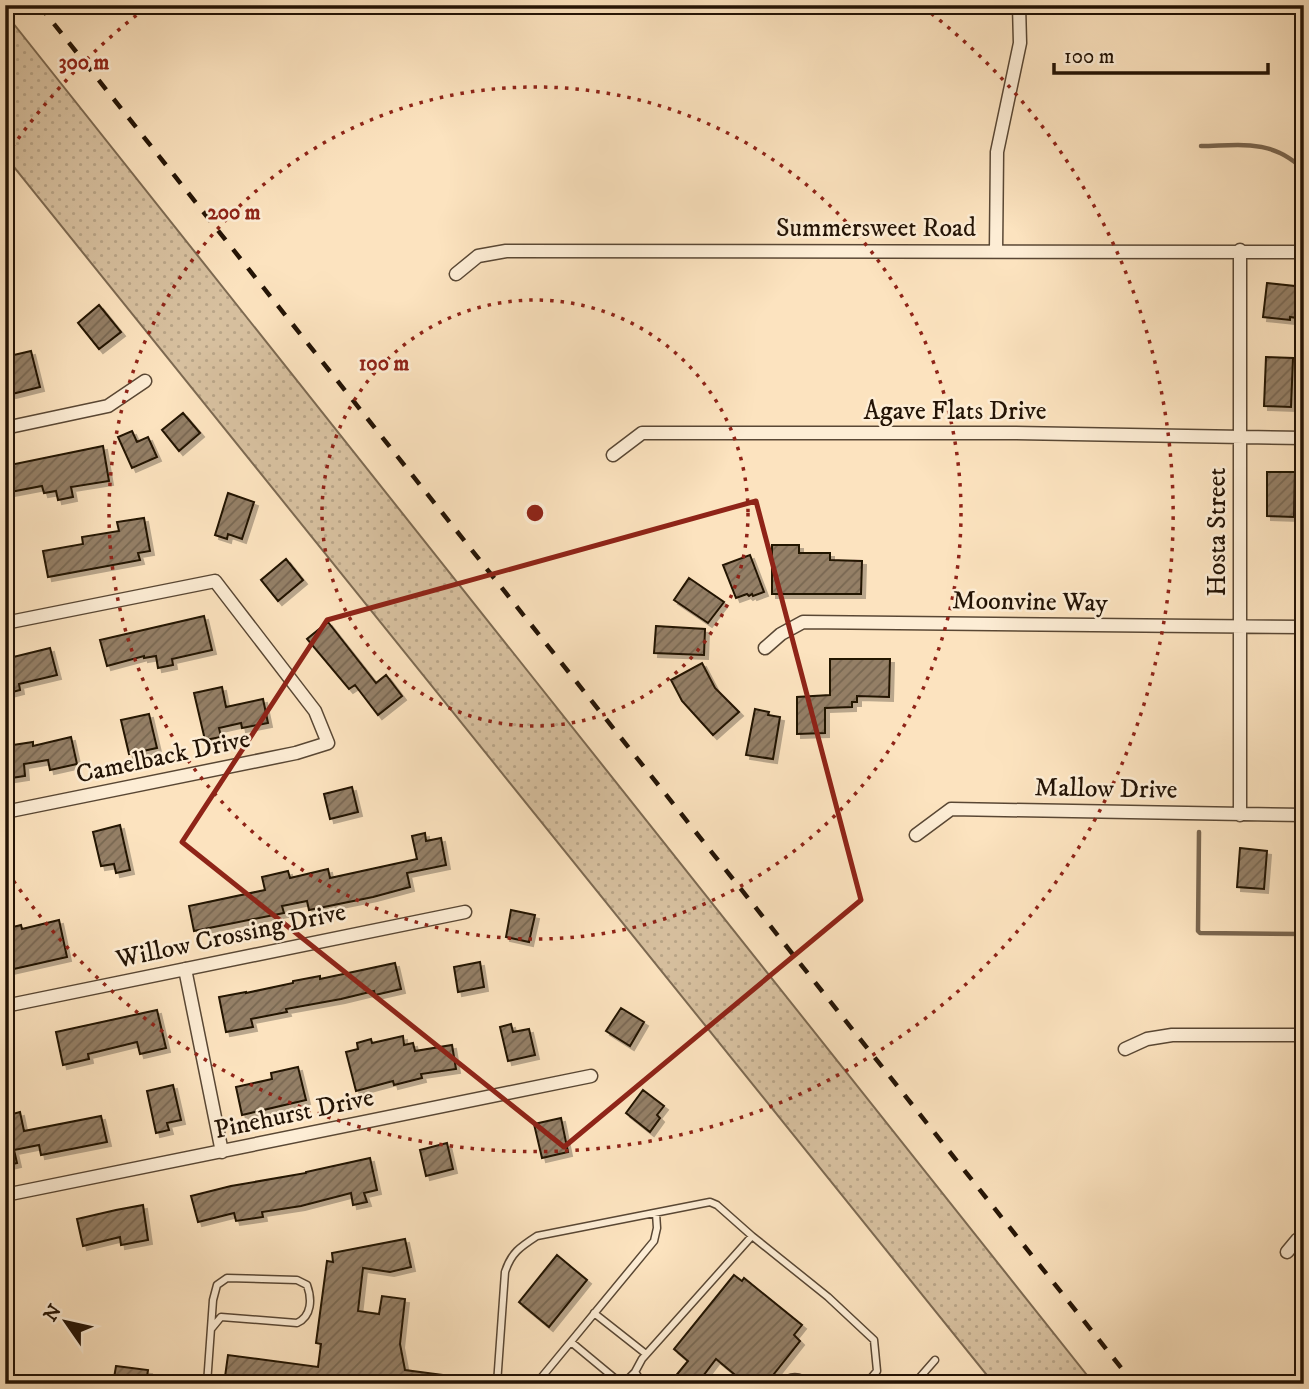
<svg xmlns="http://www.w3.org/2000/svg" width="1309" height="1389" font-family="'IM FELL DW Pica',serif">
	<defs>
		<pattern id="grass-dots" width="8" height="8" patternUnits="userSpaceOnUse" patternTransform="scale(1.75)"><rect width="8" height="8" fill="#d7c09f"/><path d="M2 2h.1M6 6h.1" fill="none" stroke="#b8a487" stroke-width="1.8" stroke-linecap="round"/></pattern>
		<pattern id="building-hatch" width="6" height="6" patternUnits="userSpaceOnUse" patternTransform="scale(1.75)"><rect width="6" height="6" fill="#947f66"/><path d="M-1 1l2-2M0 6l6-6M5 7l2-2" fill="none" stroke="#786752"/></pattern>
		<filter id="shadow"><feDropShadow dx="4" dy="4" stdDeviation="0" flood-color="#0004"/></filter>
	</defs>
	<rect width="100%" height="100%" fill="#fce3bf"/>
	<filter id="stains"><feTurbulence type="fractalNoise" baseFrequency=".00286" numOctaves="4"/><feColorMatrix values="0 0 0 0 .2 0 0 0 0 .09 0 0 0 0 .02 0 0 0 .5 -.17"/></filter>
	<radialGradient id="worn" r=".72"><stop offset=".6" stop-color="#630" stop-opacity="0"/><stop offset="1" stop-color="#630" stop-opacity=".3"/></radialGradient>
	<path fill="url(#grass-dots)" stroke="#7d6a52" stroke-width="2" d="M5 13 1094 1384H994L5 156Z"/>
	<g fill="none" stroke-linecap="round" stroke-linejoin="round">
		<path stroke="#79654f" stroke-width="4.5" d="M1201 146C1227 146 1256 141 1280 153 1289 157 1296 163 1304 169
			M1199 832 1198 931 1200 933 1304 934"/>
	</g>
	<path fill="url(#building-hatch)" stroke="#231305" stroke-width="2" filter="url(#shadow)" d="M1267 283 1304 287V319L1290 317V320L1263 317Z
		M99 305 121 332 99 349 78 323Z
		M31 351 40 387 12 394 5 365V357Z
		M1266 357 1293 358 1291 407 1264 406Z
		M183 413 200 433 179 451 162 430Z
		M132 431 137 442 148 437 157 457 132 468 118 437Z
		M103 446 109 481 71 487 73 497 58 500 56 491 44 493 42 486 5 493V466Z
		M1267 472H1295L1294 517 1267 516Z
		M228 493 254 502 242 539 228 534 227 539 215 535Z
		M144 518 150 551 138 553 140 560 48 577 43 551 83 544 82 537 119 531 117 522Z
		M772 545H799V553H830V560L862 561 861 594H772Z
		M750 555 764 592 753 596 752 594 749 596 747 594 736 598 723 565Z
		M286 559 303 580 278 601 261 580Z
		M689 578 724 602 708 623 674 600Z
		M204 616 212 650 172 659 173 665 158 668 156 656 144 658V656L107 666 100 640Z
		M328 622 376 683 386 675 402 696 378 715 355 685 349 689 307 639Z
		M656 626 705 629 704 655 654 653Z
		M50 648 57 675 19 684 20 690 5 694V659Z
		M830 659H890L889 697 857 696V702H852V707L825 708V733L797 734V697L830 695Z
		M702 663 715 688 739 712 713 735 682 701 671 680Z
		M222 687 226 707 263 699 268 723 242 728 241 723 219 728 221 737 205 740 194 693Z
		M755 709 769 712 768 715 780 717 773 759 746 755Z
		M149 714 157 748 129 754 121 720Z
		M71 737 77 764 50 770 48 760 24 764 25 776 11 778 6 746 33 742V746Z
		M352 787 358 812 330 819 324 794Z
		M120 825 130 870 116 873 114 864 101 866 93 832Z
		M425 833 426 841 441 838 446 865 407 873 410 887 373 897 309 910 307 901 282 906 284 913 194 931 189 906 265 890 262 877 288 871 290 878 328 869 330 878 417 859 412 836Z
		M1240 848 1267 851 1264 889 1237 887Z
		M511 910 535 915 529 942 506 937Z
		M59 920 67 957 5 971V929L21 925 22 929Z
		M480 962 484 987 458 992 454 967Z
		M395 963 401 989 375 995 374 991 341 999 286 1009 287 1012 251 1019 253 1027 226 1032 219 997 246 992V993L293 983V981L320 976V979Z
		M621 1008 644 1022 630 1046 606 1031Z
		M157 1010 166 1048 140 1054 137 1042 88 1054 89 1059 63 1065 56 1032Z
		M511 1024 513 1032 529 1029 535 1055 508 1061 500 1027Z
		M403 1036 404 1045 413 1043 415 1051 452 1045 456 1069 421 1074 422 1078 394 1085 393 1081 356 1091 346 1052 358 1049 357 1043 371 1039 372 1043Z
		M298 1067 306 1100 242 1115 236 1087 272 1079 271 1073Z
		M173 1085 181 1120 167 1123 169 1130 156 1133 147 1091Z
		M643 1090 664 1106 657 1115 660 1118 650 1132 626 1113Z
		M20 1112 24 1131 101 1116 107 1142 41 1155 39 1145 14 1150 17 1163 5 1166V1116Z
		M561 1118 568 1152 542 1158 534 1124Z
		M447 1143 453 1169 426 1176 420 1150Z
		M370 1158 377 1190 364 1193 367 1202 353 1205 351 1193 301 1206 262 1212 263 1217 236 1221 234 1213 198 1222 191 1196 231 1186 306 1173V1172Z
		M143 1205 148 1240 121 1245 120 1237 83 1246 77 1219 116 1210Z
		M405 1239 411 1267 390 1272 363 1268 358 1311 379 1314 382 1296 405 1299 400 1344 405 1370 459 1377 458 1384H224L228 1355 318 1367 321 1344 316 1343 327 1261 333 1262 332 1253Z
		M557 1255 587 1280 549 1327 519 1302Z
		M734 1275 742 1281 744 1278 802 1325 794 1335 800 1341 766 1384H746L716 1359 697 1384H669L688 1361 674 1349Z
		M116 1366 148 1370 146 1384H113Z"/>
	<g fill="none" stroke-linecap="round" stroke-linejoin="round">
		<defs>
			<path id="service" d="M594 1313 646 1354
				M571 1342 618 1381 627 1380 635 1372
				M170 1384V1381
				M207 1384 213 1300 217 1285 227 1278 297 1280 307 1285C312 1299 312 1316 297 1323L221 1317 212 1328
				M497 1384 505 1272C511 1253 520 1247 537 1236L710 1202 717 1205 752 1236
				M536 1384 654 1241 657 1228 656 1213
				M643 1384 635 1372 642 1359 752 1236 828 1297 874 1340 877 1371 866 1384
				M779 1384C790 1375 800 1375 810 1384
				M914 1384 935 1360"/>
			<path id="minor" d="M1240 250V815
				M996 251 997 152 1020 43 1019 5
				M456 274 478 256 506 251 1297 252 1304 250
				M5 428 108 406 145 381
				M613 455 642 433H1014L1304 438
				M5 623 215 581 315 711 328 743 296 753 5 812
				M765 648 781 634 803 622 1304 627
				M916 835 951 809 1304 815
				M185 969 222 1152
				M5 1006 465 912
				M1125 1049 1147 1039 1172 1035H1304
				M5 1195 591 1076
				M1287 1252 1297 1240 1304 1235"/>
		</defs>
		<use href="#service" stroke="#594734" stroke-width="9"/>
		<use href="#minor" stroke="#594734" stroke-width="15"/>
		<use href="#service" stroke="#fdedd5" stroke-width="6"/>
		<use href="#minor" stroke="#fdedd5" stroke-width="12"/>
		<path stroke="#231305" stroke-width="4.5" stroke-dasharray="12 12" stroke-linecap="butt" d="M39 5 1134 1384"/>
	</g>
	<path fill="none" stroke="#8f2418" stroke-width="5" stroke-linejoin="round" d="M756 501 861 900 564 1147 182 842 327 620Z"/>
	<g fill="none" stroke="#8f2418" stroke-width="3.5" stroke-dasharray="3.5 7">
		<circle cx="535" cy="513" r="213"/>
		<circle cx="535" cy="513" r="426"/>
		<path d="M6 156A638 638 0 0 1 147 7M923 7A638 638 0 1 1 6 870"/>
	</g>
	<g text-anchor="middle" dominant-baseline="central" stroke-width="5" stroke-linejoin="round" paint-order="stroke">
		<g font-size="26" fill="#231305" stroke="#fdedd5">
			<text x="876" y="228">Summersweet Road</text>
			<text x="955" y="411">Agave Flats Drive</text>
			<text transform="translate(1217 532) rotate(-90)">Hosta Street</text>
			<text transform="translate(1030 602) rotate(1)">Moonvine Way</text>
			<text transform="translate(163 757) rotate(-12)">Camelback Drive</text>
			<text transform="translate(1106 789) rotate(1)">Mallow Drive</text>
			<text transform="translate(231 936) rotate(-12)">Willow Crossing Drive</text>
			<text transform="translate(294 1114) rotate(-12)">Pinehurst Drive</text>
		</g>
	</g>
	<circle cx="535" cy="513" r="10" fill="#8f2418" stroke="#fdedd5" stroke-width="3.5"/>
	<g font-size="21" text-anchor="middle" font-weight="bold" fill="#8f2418" stroke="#fdedd5" stroke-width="5" stroke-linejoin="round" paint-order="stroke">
		<text x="84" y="69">300 m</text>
		<text x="234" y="219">200 m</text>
		<text x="384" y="370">100 m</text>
	</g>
	<rect width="1309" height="1389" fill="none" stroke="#fce3bf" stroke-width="28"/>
	<rect x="7" y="7" width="1295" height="1375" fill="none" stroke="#231305" stroke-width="3.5"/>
	<rect x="14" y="14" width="1281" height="1361" fill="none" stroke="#231305" stroke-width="2"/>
	<g transform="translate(66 1322) rotate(304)" stroke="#fdedd5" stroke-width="5" paint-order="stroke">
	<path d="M0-5L12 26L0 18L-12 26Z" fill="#231305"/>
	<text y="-10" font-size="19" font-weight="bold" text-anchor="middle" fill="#231305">N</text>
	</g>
	<path d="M1054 63v10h214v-10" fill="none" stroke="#231305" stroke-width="3.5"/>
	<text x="1064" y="63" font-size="21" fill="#231305" stroke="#fdedd5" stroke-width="5" paint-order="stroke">100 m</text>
	<rect width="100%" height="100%" filter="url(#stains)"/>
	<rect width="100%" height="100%" fill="url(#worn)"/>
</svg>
